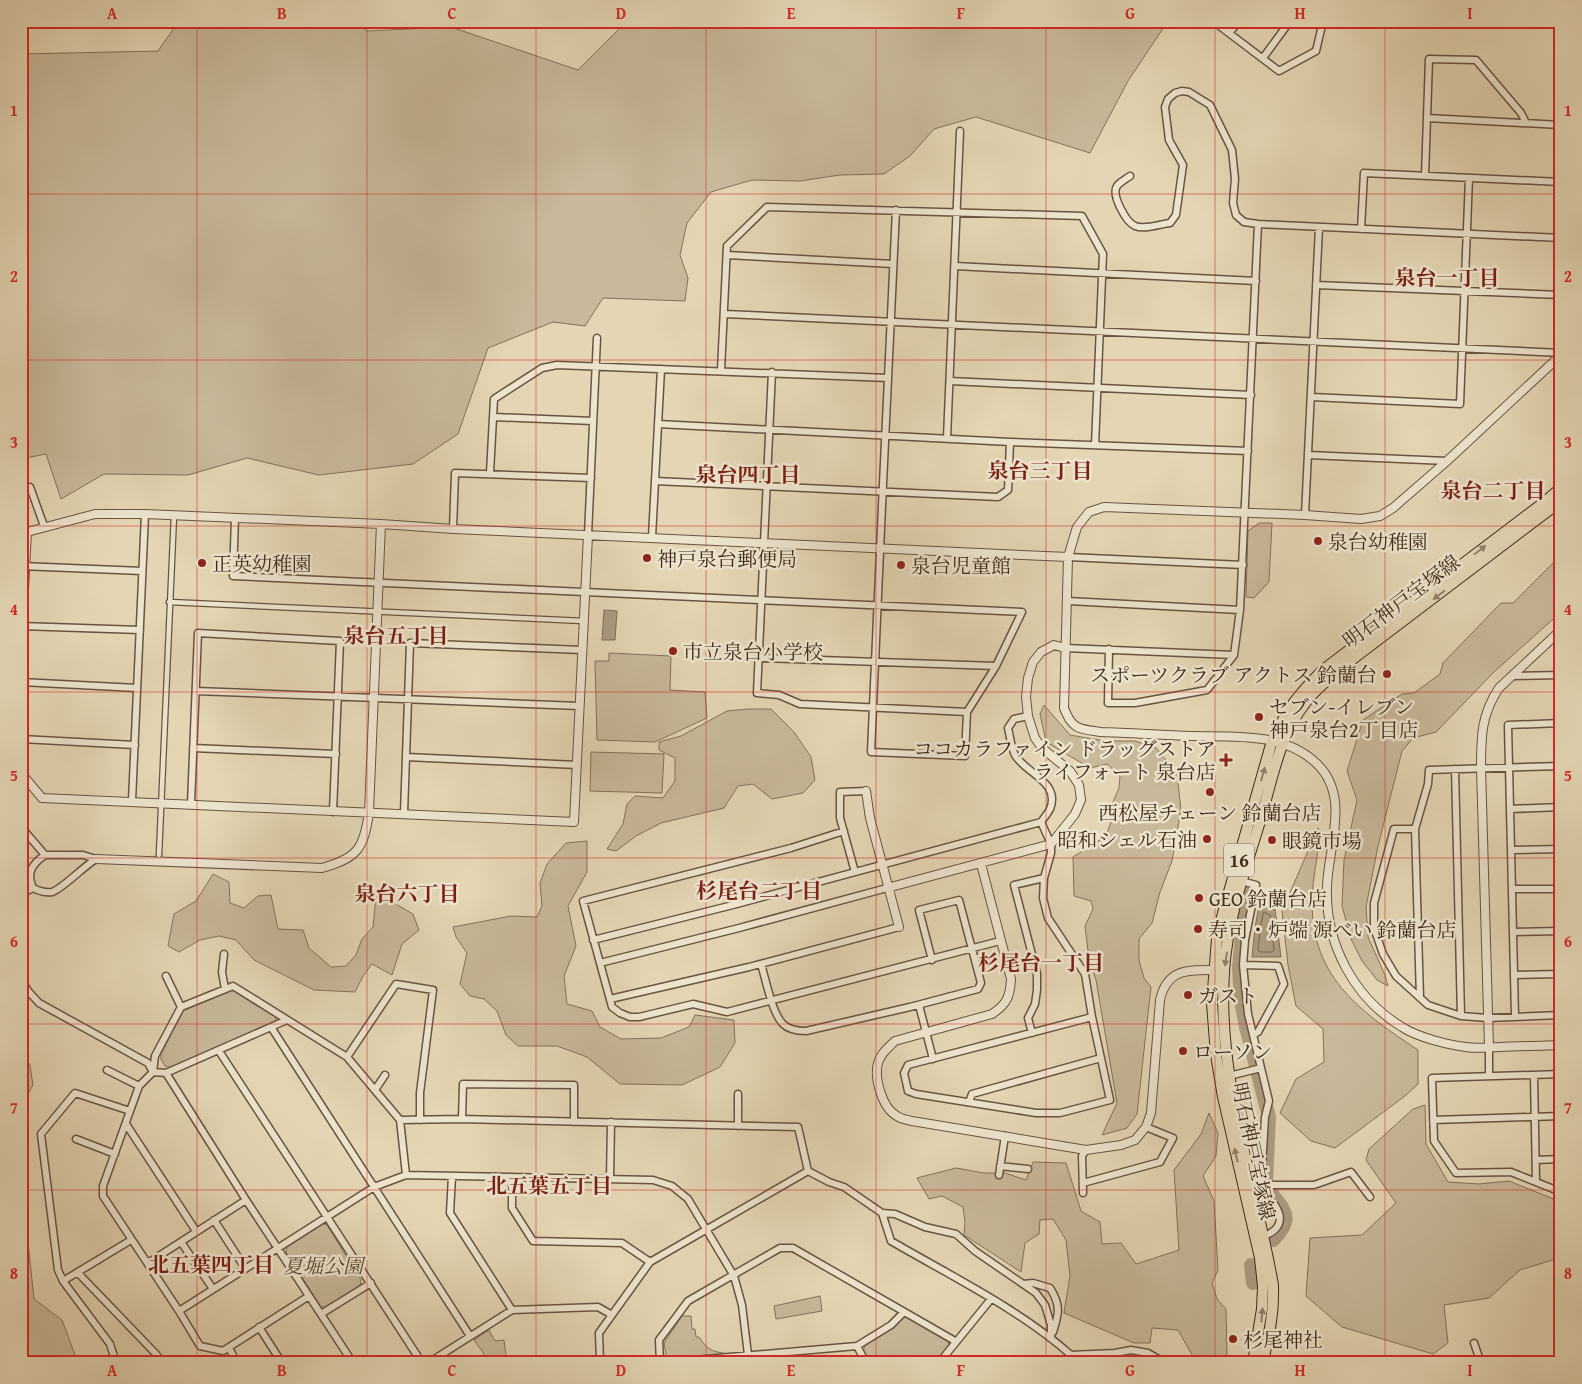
<svg xmlns="http://www.w3.org/2000/svg" width="1582" height="1384" font-family="'Gentium Book Plus','Noto Serif JP',serif">
	<rect width="100%" height="100%" fill="#e4d6b4"/>
	<filter id="stains"><feTurbulence type="fractalNoise" baseFrequency=".004" numOctaves="4"/><feColorMatrix values="0 0 0 0 .2 0 0 0 0 .09 0 0 0 0 .02 0 0 0 .5 -.17"/></filter>
	<radialGradient id="worn" r=".72"><stop offset=".6" stop-color="#630" stop-opacity="0"/><stop offset="1" stop-color="#630" stop-opacity=".3"/></radialGradient>
	<path fill="#c8b99a" stroke="#84725a" d="M179 21H354L367 31 451 27 578 70 627 21H1168L1128 81 1090 153 976 117 934 129 910 156 884 174 840 175 800 181 752 180 711 192 687 223 680 255 688 278 685 301 603 298 585 326 553 322 488 348 458 434 413 464 319 475 247 458 188 475 104 474 61 499 46 454 21 459V54L158 51Z
		M1259 523H1272L1269 582 1254 598 1246 597 1248 531Z
		M1561 559V612L1494 672 1436 732 1413 738 1402 751 1378 846 1366 907 1368 937 1385 975 1388 986 1377 980 1362 961 1351 939 1342 906 1344 860 1357 800 1347 771 1363 720 1402 694 1414 693 1440 674 1443 663 1501 603H1513L1556 560Z
		M609 653 671 656 670 690 705 692 707 718 655 742 597 740 595 661H609Z
		M1044 705 1070 735 1105 741H1135L1156 748 1177 773 1181 810 1172 861 1160 892 1152 923 1139 939V960L1144 978 1151 987 1137 1114 1127 1128 1102 1135 1117 1103 1096 980 1089 959 1085 926 1093 909 1091 901 1074 896 1073 857 1106 836 1112 819 1113 802 1119 788 1120 776 1107 764 1090 768 1046 742 1040 714Z
		M748 709H771L794 732 811 757 815 780 803 793 772 799 753 784 738 786 724 808 661 823 636 836 616 851 607 849 623 824 627 804 635 796 663 798 675 781V758L659 750V742L681 736 727 711Z
		M591 752 664 754 662 793 590 791Z
		M1318 828 1321 832C1318 850 1315 868 1313 885 1305 971 1353 1007 1418 1050V1084L1405 1096 1335 1148 1311 1141 1280 1113 1296 1079 1324 1062 1323 1029 1296 1006 1288 965 1282 911Z
		M587 841V872L568 906 576 946 564 976 567 1004 592 1011 600 1027 621 1039 661 1038 689 1027 695 1015 734 1020 735 1043 720 1067 682 1085 620 1084 587 1057 557 1046H518L506 1035 497 1011 484 999 470 996 460 984 467 953 456 937 453 927 511 916 537 917 542 906 540 883 547 864 566 843Z
		M213 874 229 882 230 903 244 908 258 896 271 895 278 929 303 930 309 948 331 967 346 966 356 955 362 939 373 927 376 896 394 903 413 914 419 930 402 944 392 975 372 964 363 976 355 992 314 990 254 960 236 940 219 936 200 940 179 952 168 946 174 914 196 901Z
		M234 989 276 1016 275 1023 172 1068 165 1066 161 1059V1054L183 1011Z
		M21 1052 30 1065 33 1085 21 1106Z
		M1425 1105 1426 1144 1448 1182 1479 1184 1509 1181 1561 1202V1263L1556 1259 1520 1270 1489 1298 1444 1305 1448 1343 1433 1354 1342 1327 1306 1296 1310 1238 1362 1235 1396 1203 1366 1160 1369 1149 1413 1109Z
		M1209 1113 1218 1133 1216 1156 1203 1176 1214 1201 1218 1270 1212 1283 1217 1299 1226 1309 1227 1356 1195 1360 1178 1330 1152 1328 1150 1343H1134L1064 1313 1070 1276 1066 1240 1053 1219 1040 1220 1039 1234 1025 1243 1021 1272 964 1235 965 1222 963 1207 942 1196 929 1199 917 1178 956 1168 984 1173H1005L1026 1180 1033 1162 1066 1163 1081 1211 1100 1222 1102 1244 1121 1243 1136 1264 1179 1250 1174 1170 1201 1134Z
		M21 1175 34 1299 62 1320 78 1363H21Z
		M321 1223 327 1225 361 1280 360 1286 327 1307H321L286 1252 287 1246Z
		M820 1296 822 1311 776 1319 774 1306Z
		M905 1314 948 1341 949 1347 937 1363H869L863 1352 865 1345 894 1328Z
		M682 1316H691L692 1329H695L696 1337H699C706 1348 712 1352 724 1353V1354L670 1359 666 1355 664 1343Z
		M489 1330 495 1341 504 1340 507 1363H487L482 1356 484 1354 474 1340Z"/>
	<path fill="#ac9c80" stroke="#806e58" d="M604 610 617 611 615 640H602Z
		M1259 905 1275 909 1281 957H1252L1255 928Z"/>
	<g fill="none" stroke-linecap="round" stroke-linejoin="round">
		<path stroke="#76634e" stroke-width="1" d="M1264 912 1270 915 1274 950 1272 952H1260L1258 950 1260 929Z"/>
		<path stroke="#ac9c80" stroke-width="14" d="M1250 893 1242 933 1239 968 1241 1001 1246 1027 1269 1117 1266 1182C1275 1207 1301 1212 1273 1240
			M1251 1265 1253 1283"/>
		<defs>
			<path id="pedestrian" d="M169 602 584 621
				M159 855 174 515"/>
			<path id="minor" d="M1213 21 1279 71 1316 51 1323 21
				M1229 33 1239 21
				M1263 58 1290 21
				M1427 118 1561 125
				M1130 176C1126 179 1120 182 1117 186 1111 195 1126 222 1135 226 1145 230 1160 224 1170 223L1176 215 1183 165 1169 140 1165 107 1168 99 1175 93 1182 91 1189 92 1210 105 1232 150 1235 179 1233 203 1236 215 1244 222 1258 224 1561 238
				M1425 176 1429 59 1476 60 1521 113 1526 123
				M1559 182 1561 143
				M1361 229 1364 173 1561 182
				M727 255 893 264
				M955 266 1256 281
				M1316 285 1561 295
				M725 314 1561 353
				M721 370 727 246 767 207 1082 216 1103 254 1095 445
				M772 372 757 693 779 695 800 704 967 712
				M950 381 1251 395
				M1312 397 1460 404 1469 178
				M493 417 593 421
				M658 424 1010 442 1248 451
				M947 438 960 131
				M1308 455 1447 461
				M490 473 494 399 542 368 557 365 888 378
				M655 481 998 497 1008 490 1010 442
				M30 487 44 526
				M1305 515 1319 227
				M235 518 233 576C496 587 759 599 1022 612L996 666 967 712 965 756 871 752C879 571 887 391 896 210
				M453 529 455 473 591 478
				M588 535 597 338
				M652 537 661 369
				M1068 557 1243 565
				M21 566 142 571
				M1068 601 1240 610
				M21 626 140 630
				M1065 648 1234 655
				M1109 649 1108 703H1135L1207 690 1234 655 1240 610 1258 224
				M759 658 996 666
				M1511 676 1561 675
				M21 682 137 688
				M196 691 579 706
				M21 739 135 745
				M193 748 336 754
				M406 757 577 765
				M1455 769 1461 1016
				M132 801 145 514
				M191 804 198 633 340 641 333 812
				M1510 809 1561 807
				M404 813 410 643 582 650
				M1041 822 1051 844V853L1044 878 1043 898 1048 918 1085 974 1092 1017 908 1065 904 1073 908 1091 916 1094 1036 1113H1060L1110 1100 1092 1017
				M21 827 45 855
				M1415 829H1394L1374 903V928L1383 954 1396 976 1428 1005 1461 1016 1488 1018 1561 1015
				M844 831 791 848 583 901 612 1007 620 1013 630 1017H639L693 1004 727 1012 1000 941
				M1511 850 1561 849
				M45 855H83L96 859C84 866 61 890 52 892 44 893 39 891 33 888 26 873 32 864 45 855Z
				M855 872 840 818V792L866 791
				M1241 881 1256 885 1245 940 1243 965 1248 1014 1269 1101 1265 1117 1261 1183 1253 1190
				M1512 889H1561
				M21 894 33 888
				M1513 932 1561 931
				M593 940 733 905 1041 822C1044 818 1048 813 1050 809 1061 782 1025 773 1015 755 1011 747 1010 736 1008 728L1014 719 1028 716
				M224 954 222 972 225 989
				M600 963 739 928 887 888
				M761 964C766 980 772 1013 783 1024 789 1030 798 1031 806 1031L910 1007 978 989 981 983 959 900 919 910 932 960
				M1243 965 1278 966 1284 984 1258 1032 1253 1035
				M1514 975 1561 974
				M166 976 181 1007
				M21 979 28 991 39 1003 148 1063 153 1072 166 1073 287 1020
				M1420 998 1415 829 1428 784 1429 770 1561 766
				M610 999 749 967 899 927
				M919 1005 933 1059
				M1515 1016 1508 725 1561 723
				M271 1027 470 1336
				M1032 1033 1028 1018 1035 1004 1037 990V974L1014 885 1044 878
				M1489 1047V1075
				M219 1051 422 1363
				M347 1057 396 984 433 990 420 1093V1120
				M107 1070 139 1086
				M166 1073 246 1200 353 1363
				M1561 1074 1432 1078 1434 1141 1456 1173 1511 1172 1561 1192
				M1534 1075 1536 1181
				M1229 1076 1261 1068
				M375 1090 385 1075
				M969 1102 972 1094 1101 1058
				M462 1119 463 1084 574 1085V1122
				M400 1120 406 1175
				M1433 1120 1561 1116
				M126 1124 196 1231
				M738 1126V1094
				M76 1139 115 1154
				M1536 1160 1561 1159
				M1000 1166 1028 1169
				M808 1171 829 1182 844 1187 882 1213 891 1241C951 1276 1019 1309 1071 1355L1115 1353 1131 1350 1148 1353 1165 1363
				M999 1175 1005 1136
				M452 1176 450 1213 512 1310
				M512 1178V1208L533 1241 622 1243 650 1262
				M610 1179 611 1122
				M1083 1183 1160 1162 1173 1138 1146 1127
				M1255 1189 1273 1185H1314L1351 1172 1370 1197
				M1254 1190C1276 1198 1294 1225 1264 1236
				M1083 1193 1082 1156 1086 1150
				M882 1213 895 1214 925 1227 956 1234 975 1251 1036 1293 1045 1305 1051 1325V1337
				M214 1220 245 1268
				M181 1242 213 1289
				M148 1263 246 1200
				M78 1273 156 1354 160 1360
				M63 1281 131 1240
				M1023 1284 1033 1283 1050 1288C1061 1305 1059 1314 1053 1332
				M309 1296 223 1351 200 1346 179 1311 103 1196V1186L139 1086 153 1072 155 1056 181 1007 233 986 347 1057 400 1120 462 1119 798 1127 808 1171
				M179 1311 374 1187 406 1175 653 1180 672 1186 688 1199 734 1276 742 1305 749 1363
				M321 1314 371 1283
				M259 1327 282 1363
				M1474 1343 1481 1363
				M857 1346 866 1363
				M229 1348 237 1363
				M116 1363 110 1344 63 1281 58 1270 41 1134 75 1093 130 1111
				M428 1363 512 1310 598 1307 612 1315
				M600 1363 599 1333 650 1262 808 1171
				M659 1363 857 1346 891 1325 904 1312
				M660 1363 659 1340 688 1301 780 1248H793L955 1341
				M939 1363 991 1299
				M1066 1363 1071 1355
				M1549 1363 1561 1356"/>
			<path id="tertiary" d="M1561 355 1447 461 1393 508 1380 516 1361 519 1305 515 1104 507 1089 512 1077 527 1068 557 1064 708C1072 730 1080 729 1101 732 1132 733 1162 735 1192 736 1232 737 1283 732 1315 762 1352 795 1328 846 1327 887 1325 944 1354 998 1402 1027 1417 1037 1448 1045 1466 1047 1477 1049 1489 1047 1500 1047 1520 1046 1541 1046 1561 1045
				M21 646 27 532 95 514H145L381 524 453 529 1068 557
				M21 773 42 798 574 822 588 535
				M866 791 870 818 899 927
				M96 859 322 868C358 858 364 848 369 812L381 524
				M981 864 1011 979C1010 997 1007 1004 992 1014L895 1041C888 1048 881 1053 878 1063 874 1078 882 1108 897 1116 901 1119 907 1120 912 1121L1086 1150 1121 1145 1135 1140 1146 1127 1151 1113 1160 1000C1167 969 1187 970 1214 970
				M887 888 1051 844 1075 814 1081 800 1079 785 1070 771 1042 748 1035 738 1028 716 1026 697 1028 678 1033 662 1041 652 1054 645 1065 648
				M1489 1047 1481 768C1481 737 1481 715 1499 688L1561 630"/>
			<path id="primary" d="M1253 1363 1262 1309 1263 1286 1260 1258 1223 1097 1216 1055 1212 1003 1217 939 1223 913 1272 741C1287 709 1298 695 1323 670L1542 504 1561 488
				M1262 1363C1270 1336 1274 1313 1273 1285 1255 1182 1217 1078 1224 972 1227 919 1246 868 1261 818 1272 779 1280 734 1306 702 1318 686 1335 674 1350 661L1561 501"/>
		</defs>
		<use href="#pedestrian" stroke="#685541" stroke-width="7"/>
		<use href="#minor" stroke="#685541" stroke-width="9"/>
		<use href="#tertiary" stroke="#685541" stroke-width="10"/>
		<use href="#primary" stroke="#3f2a1b" stroke-width="12"/>
		<use href="#pedestrian" stroke="#ede4ce" stroke-width="4.5"/>
		<use href="#minor" stroke="#ede4ce" stroke-width="6"/>
		<use href="#tertiary" stroke="#ede4ce" stroke-width="8"/>
		<use href="#primary" stroke="#e4d6b4" stroke-width="10"/>
	</g>
	<defs><path id="oneway-solid" d="M-6-.8H1V-3.2L6.5 0L1 3.2V.8H-6Z" transform="scale(1.25)"/></defs>
	<g fill="#928068">
		<use href="#oneway-solid" transform="translate(1480 550) rotate(-37)"/>
		<use href="#oneway-solid" transform="translate(1439 595) rotate(143)"/>
		<use href="#oneway-solid" transform="translate(1263 774) rotate(-74)"/>
		<use href="#oneway-solid" transform="translate(1226 959) rotate(98)"/>
		<use href="#oneway-solid" transform="translate(1236 1155) rotate(-103)"/>
		<use href="#oneway-solid" transform="translate(1262 1315) rotate(-84)"/>
	</g>
	<path fill="none" stroke="#d62828" stroke-width="1" stroke-opacity="0.55" d="M197 21V1363M367 21V1363M536 21V1363M706 21V1363M876 21V1363M1046 21V1363M1215 21V1363M1385 21V1363M21 194H1561M21 360H1561M21 526H1561M21 692H1561M21 858H1561M21 1024H1561M21 1190H1561"/>
	<g fill="#8f2418" stroke="#ede4ce" stroke-width="2">
		<circle cx="1318" cy="541" r="5"/>
		<circle cx="647" cy="558" r="5"/>
		<circle cx="202" cy="563" r="5"/>
		<circle cx="901" cy="565" r="5"/>
		<circle cx="673" cy="651" r="5"/>
		<circle cx="1387" cy="674" r="5"/>
		<circle cx="1259" cy="717" r="5"/>
		<path d="M1223.5 752.5h5v5h5v5h-5v5h-5v-5h-5v-5h5z"/>
		<circle cx="1210" cy="792" r="5"/>
		<circle cx="1207" cy="839" r="5"/>
		<circle cx="1272" cy="840" r="5"/>
		<circle cx="1199" cy="898" r="5"/>
		<circle cx="1198" cy="929" r="5"/>
		<circle cx="1188" cy="995" r="5"/>
		<circle cx="1183" cy="1051" r="5"/>
		<circle cx="1233" cy="1339" r="5"/>
	</g>
	<g text-anchor="middle" dominant-baseline="central" stroke-width="5" stroke-linejoin="round" paint-order="stroke">
		<rect fill="#ede4ce" stroke="#736251" stroke-width="1" x="1224" y="843.5" width="30" height="33" rx="4"/>
		<g font-size="19" font-weight="bold" fill="#3f2a1b">
			<text x="1239" y="860">16</text>
		</g>
		<g font-size="20" fill="#3f2a1b" stroke="#ede4ce" text-anchor="start">
			<text x="1328" y="541">泉台幼稚園</text>
			<text x="657" y="558">神戸泉台郵便局</text>
			<text x="212" y="563">正英幼稚園</text>
			<text x="911" y="565">泉台児童館</text>
			<text x="683" y="651">市立泉台小学校</text>
			<text x="1377" y="674" text-anchor="end">スポーツクラブ アクトス 鈴蘭台</text>
			<text x="1269" y="706">セブン-イレブン<tspan x="1269" dy="23">神戸泉台2丁目店</tspan></text>
			<text x="1216" y="748" text-anchor="end">ココカラファイン ドラッグストア<tspan x="1216" dy="23">ライフォート 泉台店</tspan></text>
			<text x="1210" y="812" text-anchor="middle">西松屋チェーン 鈴蘭台店</text>
			<text x="1197" y="839" text-anchor="end">昭和シェル石油</text>
			<text x="1282" y="840">眼鏡市場</text>
			<text x="1209" y="898">GEO 鈴蘭台店</text>
			<text x="1208" y="929">寿司・炉端 源べい 鈴蘭台店</text>
			<text x="1198" y="995">ガスト</text>
			<text x="1193" y="1051">ローソン</text>
			<text x="1243" y="1339">杉尾神社</text>
		</g>
		<g font-size="20" fill="#3f2a1b" stroke="#ede4ce">
			<text transform="translate(1401 601) rotate(-37)">明石神戸宝塚線</text>
			<text transform="translate(1254 1151) rotate(78)">明石神戸宝塚線</text>
		</g>
		<g font-size="20" font-style="italic" fill="#5a4734" stroke="#ede4ce">
			<text x="323" y="1265">夏堀公園</text>
		</g>
		<g font-size="21" font-weight="bold" fill="#7a1f14" stroke="#ede4ce">
			<text x="1447" y="277">泉台一丁目</text>
			<text x="1040" y="470">泉台三丁目</text>
			<text x="748" y="474">泉台四丁目</text>
			<text x="1493" y="490">泉台二丁目</text>
			<text x="396" y="635">泉台五丁目</text>
			<text x="759" y="890">杉尾台二丁目</text>
			<text x="407" y="893">泉台六丁目</text>
			<text x="1041" y="962">杉尾台一丁目</text>
			<text x="549" y="1185">北五葉五丁目</text>
			<text x="211" y="1264">北五葉四丁目</text>
		</g>
	</g>
	<rect width="1582" height="1384" fill="none" stroke="#e4d6b4" stroke-width="55"/>
	<rect x="28" y="28" width="1526" height="1328" fill="none" stroke="#d62828" stroke-width="2"/>
	<g font-size="16" text-anchor="middle" font-weight="bold" fill="#d62828">
		<text x="112" y="19">A</text>
		<text x="282" y="19">B</text>
		<text x="452" y="19">C</text>
		<text x="621" y="19">D</text>
		<text x="791" y="19">E</text>
		<text x="961" y="19">F</text>
		<text x="1130" y="19">G</text>
		<text x="1300" y="19">H</text>
		<text x="1470" y="19">I</text>
		<text x="14" y="116">1</text>
		<text x="1568" y="116">1</text>
		<text x="14" y="282">2</text>
		<text x="1568" y="282">2</text>
		<text x="14" y="448">3</text>
		<text x="1568" y="448">3</text>
		<text x="14" y="615">4</text>
		<text x="1568" y="615">4</text>
		<text x="14" y="781">5</text>
		<text x="1568" y="781">5</text>
		<text x="14" y="947">6</text>
		<text x="1568" y="947">6</text>
		<text x="14" y="1113">7</text>
		<text x="1568" y="1113">7</text>
		<text x="14" y="1279">8</text>
		<text x="1568" y="1279">8</text>
		<text x="112" y="1376">A</text>
		<text x="282" y="1376">B</text>
		<text x="452" y="1376">C</text>
		<text x="621" y="1376">D</text>
		<text x="791" y="1376">E</text>
		<text x="961" y="1376">F</text>
		<text x="1130" y="1376">G</text>
		<text x="1300" y="1376">H</text>
		<text x="1470" y="1376">I</text>
	</g>
	<rect width="100%" height="100%" filter="url(#stains)"/>
	<rect width="100%" height="100%" fill="url(#worn)"/>
</svg>
